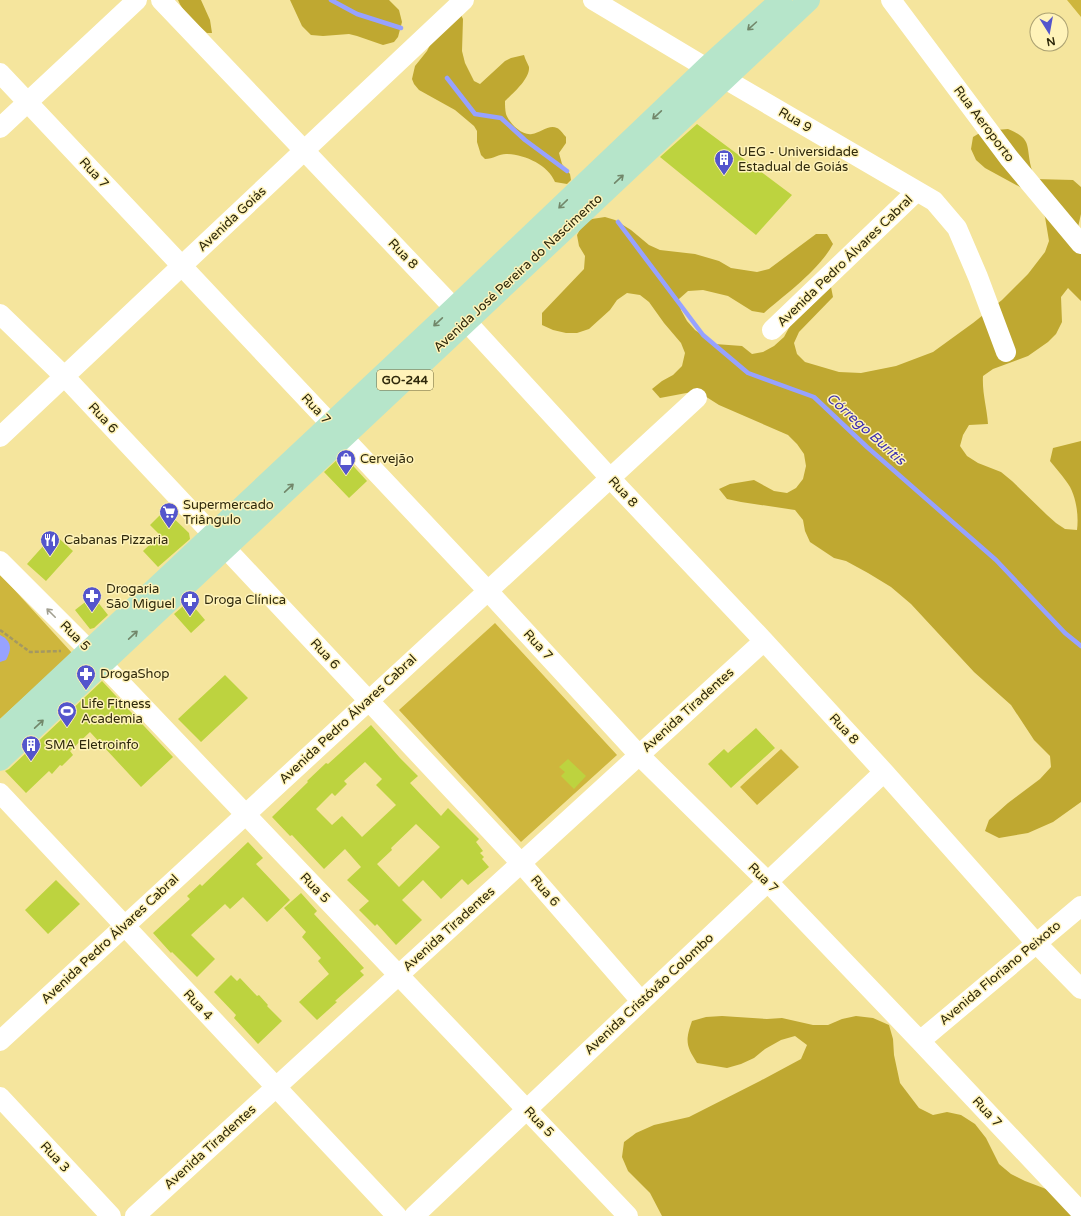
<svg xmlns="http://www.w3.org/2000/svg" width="1081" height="1216" font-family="'Varela Round',sans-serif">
	<rect width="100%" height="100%" fill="#f5e59d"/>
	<path fill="#ceb63d" d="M1067 0H1081V17Z
		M0 574 72 653 0 719Z
		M495 623 617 755 521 842 399 710Z
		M781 749 799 767 757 805 740 787Z"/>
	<path fill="#bfa831" d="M178 0H201L210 20 212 33H207C196 23 183 13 178 0Z
		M290 0H389L399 10 402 22 398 37 394 42 383 45 357 36 349 34 323 36 311 35 302 26Z
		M460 13 463 19 462 51 465 63 474 81 480 84 505 61 511 58 524 55C525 59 528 64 529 67 530 79 512 94 505 101 505 105 505 110 506 114 509 123 522 136 532 134 540 133 549 124 557 128 560 129 563 134 566 137V143L559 153 562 164 570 174 571 180 567 184 555 182C548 165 524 154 506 154 499 154 493 159 485 159L481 155 477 142V131L474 126 455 110 419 90 414 84 412 79 415 66 427 51 439 27Z
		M1008 129C1032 139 1026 145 1031 167 1032 171 1034 175 1035 179L1073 180 1081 187V214L1076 236 1081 254V301L1068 288 1061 297 1062 322 1056 334 1048 342 1028 356 993 369 983 376C982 393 987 408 988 424L969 425 963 435 960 446 967 456 978 463 1001 472 1012 481 1047 515 1056 523 1065 529 1077 530C1079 515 1076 493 1066 481 1061 474 1055 467 1050 461L1053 448 1081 441V802L1053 822 1028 833 999 838 985 831 989 820 1008 803 1040 779 1051 767 1050 756 1034 740 1011 705 974 672 911 604 891 587 868 573 846 561 834 558 810 542 805 531 803 520 795 510 741 502 727 499 719 489 730 484 754 480 774 491 787 493 796 488 803 479 806 466 804 454 797 444 788 435 719 405 697 391 660 398 652 389 662 381 673 375 682 366 685 353 681 343 664 323 649 302 640 295 627 293 617 300 610 310 589 329 577 333H566L553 330 542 325V313L584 269 585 256 579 246 577 235 583 224 592 219 605 217 615 220 631 230 649 245 660 250 695 254 719 261 731 268 757 272 769 269 816 234H827L833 244C820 269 786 294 764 313L752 311 728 296 703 290 688 291 679 299 681 310 687 321 695 330 715 344 742 346 752 354 763 352 774 346 784 337 790 326 831 287 833 297 799 332 794 343 797 354 805 362 839 372 861 373 896 366 933 352 973 323 1002 300 1028 274 1045 252 1049 241 1045 217 1031 193 985 168 976 160 971 149 973 137 983 131Z
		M722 1016 767 1019 782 1018 813 1025H828L842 1019 856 1016 873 1018 889 1025 893 1039 894 1055 900 1083 919 1108 933 1115 947 1112 961 1115 975 1124 986 1138 999 1164 1011 1174 1025 1181 1054 1192 1075 1216H662L650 1193 628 1171 622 1157 624 1142 636 1133 654 1125 689 1117 760 1081 801 1059 807 1045 795 1036 781 1040 765 1049 754 1058 741 1064 727 1068 697 1063C686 1046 685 1041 692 1021L706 1017Z"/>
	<path fill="#97a2ff" d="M0 635C12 641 12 649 6 660L0 662Z"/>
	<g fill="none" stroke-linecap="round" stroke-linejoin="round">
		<path stroke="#97a2ff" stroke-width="4.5" d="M331 0 357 14 401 28
			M447 78 475 114 501 118 525 140 567 171
			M618 222 703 335 748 373 814 397 867 447 996 560 1065 633 1081 646"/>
	</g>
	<path fill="#bdd33f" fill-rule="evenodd" d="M697 124 792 195 756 235 660 157Z
		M340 457H345L367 481 349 498 324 472Z
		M165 510 189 533 190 539 158 567 143 551 160 535 150 525Z
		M54 534 73 551 46 581 27 564Z
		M93 596 108 615 94 628 90 629 75 610Z
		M189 601 205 620 191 633 174 614Z
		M225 675 248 698 201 742 178 719Z
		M102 681 173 757 141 787 90 732 70 751 73 755 62 766 60 765 52 774 49 771 26 793 5 771 9 769Z
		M371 725 400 758 418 776 410 783 441 816 448 808 479 839 476 842 483 851 480 853 484 857 482 859 489 867 468 885 462 879 441 899 423 880 402 900 422 920 396 945 377 924 375 926 359 910 369 901 347 880 361 867 345 849 324 869 292 835 290 836 272 817 308 782 307 781 326 763 328 764ZM365 762 382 779 376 785 396 805 362 837 342 816 332 825 316 809 332 793 335 796 347 784 344 781ZM416 824 440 847 399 887 377 864 392 850 391 848Z
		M756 728 775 748 731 788 708 764 724 749 728 753Z
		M568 759 586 776 574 789 561 776 565 772 559 767Z
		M248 842 263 858 256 864 290 900 267 922 243 897 230 909 225 904 191 935 215 959 197 977 172 952 171 953 153 933 190 899 187 896 200 884 202 886Z
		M56 880 80 904 48 934 25 910Z
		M301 893 317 911 314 914 364 968 360 971 364 975 335 1001 337 1002 317 1020 299 1002 329 974 318 961 321 958 302 937 306 932 284 908Z
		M231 975 237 981 240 978 257 996 259 995 268 1005 267 1006 282 1021 258 1044 234 1018 236 1015 214 992Z"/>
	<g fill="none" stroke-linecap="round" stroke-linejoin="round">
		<path stroke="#a49862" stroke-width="2.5" stroke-dasharray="4 2" stroke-linecap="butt" d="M0 630 30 652 61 651"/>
		<path stroke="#fff" stroke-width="20" d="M161 0 454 308 610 478 764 641 884 772 1036 943 1081 989
			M593 0 725 79 934 201 957 228 978 277 1006 352
			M891 0 1009 158 1081 244
			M0 73 488 591 639 755 768 882 920 1041 1081 1212
			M0 128 137 0
			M0 314 65 377 521 863 641 1001
			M772 330 917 191
			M0 437 464 0
			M0 561 89 650 628 1216
			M0 793 397 1216
			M0 1041 697 398
			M920 1041 1081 906
			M0 1097 111 1216
			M135 1216 764 641
			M414 1216 884 772"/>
		<path stroke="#b6e5ca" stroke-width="22" d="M0 734 454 308 706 68 781 0
			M0 760 809 0"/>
	</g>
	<defs><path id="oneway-shaft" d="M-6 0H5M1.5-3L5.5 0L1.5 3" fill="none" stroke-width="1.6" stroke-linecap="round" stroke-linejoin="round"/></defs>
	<g stroke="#72876a">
		<use href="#oneway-shaft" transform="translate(752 26) rotate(138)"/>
		<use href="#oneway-shaft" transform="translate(657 115) rotate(137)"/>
		<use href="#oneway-shaft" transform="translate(619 179) rotate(-43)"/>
		<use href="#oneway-shaft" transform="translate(563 204) rotate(136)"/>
		<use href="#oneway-shaft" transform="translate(438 322) rotate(137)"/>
		<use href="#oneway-shaft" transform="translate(289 488) rotate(-43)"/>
		<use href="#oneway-shaft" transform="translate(133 635) rotate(-43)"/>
		<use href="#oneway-shaft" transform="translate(39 724) rotate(-43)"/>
	</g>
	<use stroke="#a19f91" href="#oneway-shaft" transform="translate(51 613) rotate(-135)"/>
	<defs>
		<symbol id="building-pin" viewBox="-11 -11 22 30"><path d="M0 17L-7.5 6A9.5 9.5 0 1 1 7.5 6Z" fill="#5455cc" stroke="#fff3b9"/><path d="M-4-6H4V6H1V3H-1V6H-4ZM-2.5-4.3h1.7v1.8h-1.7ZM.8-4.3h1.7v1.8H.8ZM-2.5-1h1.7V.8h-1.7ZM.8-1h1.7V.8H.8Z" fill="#fff"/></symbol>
		<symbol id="shop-pin" viewBox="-11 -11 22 30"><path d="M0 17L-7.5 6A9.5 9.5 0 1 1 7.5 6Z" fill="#5455cc" stroke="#fff3b9"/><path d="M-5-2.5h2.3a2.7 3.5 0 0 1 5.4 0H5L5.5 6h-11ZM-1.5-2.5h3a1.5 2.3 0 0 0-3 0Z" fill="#fff"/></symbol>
		<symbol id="supermarket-pin" viewBox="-11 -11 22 30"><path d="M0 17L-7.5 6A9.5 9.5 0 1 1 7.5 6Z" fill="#5455cc" stroke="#fff3b9"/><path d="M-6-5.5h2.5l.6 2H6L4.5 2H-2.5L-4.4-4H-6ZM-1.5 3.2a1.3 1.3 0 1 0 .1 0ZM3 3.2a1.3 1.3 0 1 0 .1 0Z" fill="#fff"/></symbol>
		<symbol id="restaurant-pin" viewBox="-11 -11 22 30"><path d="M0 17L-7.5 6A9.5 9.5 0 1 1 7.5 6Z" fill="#5455cc" stroke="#fff3b9"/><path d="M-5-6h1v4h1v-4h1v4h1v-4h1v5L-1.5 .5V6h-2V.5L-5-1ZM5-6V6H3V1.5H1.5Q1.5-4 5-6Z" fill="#fff"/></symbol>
		<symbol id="pharmacy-pin" viewBox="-11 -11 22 30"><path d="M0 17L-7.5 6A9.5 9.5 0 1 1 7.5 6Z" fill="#5455cc" stroke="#fff3b9"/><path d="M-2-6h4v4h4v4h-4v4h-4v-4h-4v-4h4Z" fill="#fff"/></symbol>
		<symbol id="stadium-pin" viewBox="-11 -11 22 30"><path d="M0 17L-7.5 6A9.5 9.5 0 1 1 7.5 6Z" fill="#5455cc" stroke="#fff3b9"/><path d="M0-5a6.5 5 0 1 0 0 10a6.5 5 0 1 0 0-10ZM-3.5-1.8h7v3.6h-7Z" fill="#fff"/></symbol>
	</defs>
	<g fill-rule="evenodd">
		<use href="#building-pin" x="713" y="148" width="22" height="30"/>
		<use href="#shop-pin" x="335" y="448" width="22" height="30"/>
		<use href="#supermarket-pin" x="158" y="501" width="22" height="30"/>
		<use href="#restaurant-pin" x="39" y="529" width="22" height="30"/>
		<use href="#pharmacy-pin" x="81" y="585" width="22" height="30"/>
		<use href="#pharmacy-pin" x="179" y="589" width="22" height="30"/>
		<use href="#pharmacy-pin" x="75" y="663" width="22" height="30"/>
		<use href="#stadium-pin" x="56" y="700" width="22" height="30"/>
		<use href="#building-pin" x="20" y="734" width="22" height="30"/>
	</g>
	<g text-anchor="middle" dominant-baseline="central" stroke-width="3" stroke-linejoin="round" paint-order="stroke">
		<rect fill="#fff3b9" stroke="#6d663f" stroke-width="1" x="377" y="370" width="56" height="20" rx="3"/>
		<g font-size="12" font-weight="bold" fill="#2f290b">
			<text x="405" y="380">GO-244</text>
		</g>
		<g font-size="13" fill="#2f290b" stroke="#fff3b9">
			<text transform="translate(795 120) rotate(30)">Rua 9</text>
			<text transform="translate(984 124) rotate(53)">Rua Aeroporto</text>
			<text transform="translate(94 173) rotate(47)">Rua 7</text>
			<text transform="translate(232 219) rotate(-43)">Avenida Goiás</text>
			<text transform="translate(403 254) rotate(46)">Rua 8</text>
			<text transform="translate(845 261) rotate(-44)">Avenida Pedro Álvares Cabral</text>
			<text transform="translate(518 273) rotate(-43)">Avenida José Pereira do Nascimento</text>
			<text transform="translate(316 409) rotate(47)">Rua 7</text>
			<text transform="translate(103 418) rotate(47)">Rua 6</text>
			<text transform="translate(623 492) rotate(47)">Rua 8</text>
			<text transform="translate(75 636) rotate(45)">Rua 5</text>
			<text transform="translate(538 645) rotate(47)">Rua 7</text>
			<text transform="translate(325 654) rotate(47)">Rua 6</text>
			<text transform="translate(688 710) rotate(-42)">Avenida Tiradentes</text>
			<text transform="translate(348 719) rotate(-43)">Avenida Pedro Álvares Cabral</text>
			<text transform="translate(844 729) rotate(47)">Rua 8</text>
			<text transform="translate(763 878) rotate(45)">Rua 7</text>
			<text transform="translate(315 888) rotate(46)">Rua 5</text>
			<text transform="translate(545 891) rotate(49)">Rua 6</text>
			<text transform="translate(449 929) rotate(-42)">Avenida Tiradentes</text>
			<text transform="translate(110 939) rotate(-43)">Avenida Pedro Álvares Cabral</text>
			<text transform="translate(1000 973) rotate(-40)">Avenida Floriano Peixoto</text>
			<text transform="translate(649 994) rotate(-43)">Avenida Cristóvão Colombo</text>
			<text transform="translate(198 1005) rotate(47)">Rua 4</text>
			<text transform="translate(987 1112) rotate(47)">Rua 7</text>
			<text transform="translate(539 1122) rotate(46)">Rua 5</text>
			<text transform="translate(210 1147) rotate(-42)">Avenida Tiradentes</text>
			<text transform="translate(55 1157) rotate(47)">Rua 3</text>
		</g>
		<g font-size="13" fill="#2f290b" stroke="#fff3b9" text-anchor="start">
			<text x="738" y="152">UEG - Universidade<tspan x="738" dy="15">Estadual de Goiás</tspan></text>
			<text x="360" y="459">Cervejão</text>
			<text x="183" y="505">Supermercado<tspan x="183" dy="15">Triângulo</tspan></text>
			<text x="64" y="540">Cabanas Pizzaria</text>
			<text x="106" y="589">Drogaria<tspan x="106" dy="15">São Miguel</tspan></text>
			<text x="204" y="600">Droga Clínica</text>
			<text x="100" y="674">DrogaShop</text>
			<text x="81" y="704">Life Fitness<tspan x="81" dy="15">Academia</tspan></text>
			<text x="45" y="745">SMA Eletroinfo</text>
		</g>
		<g font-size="14" font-style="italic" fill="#3a2db2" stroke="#fff3b9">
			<text transform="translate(866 429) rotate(42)">Córrego Buritis</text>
		</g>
	</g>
	<g transform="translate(1049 32) rotate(169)"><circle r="19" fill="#fff3b9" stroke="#aca273"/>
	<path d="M0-3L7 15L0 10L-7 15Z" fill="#5455cc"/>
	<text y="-6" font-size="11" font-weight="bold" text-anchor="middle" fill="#2f290b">N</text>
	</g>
</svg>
